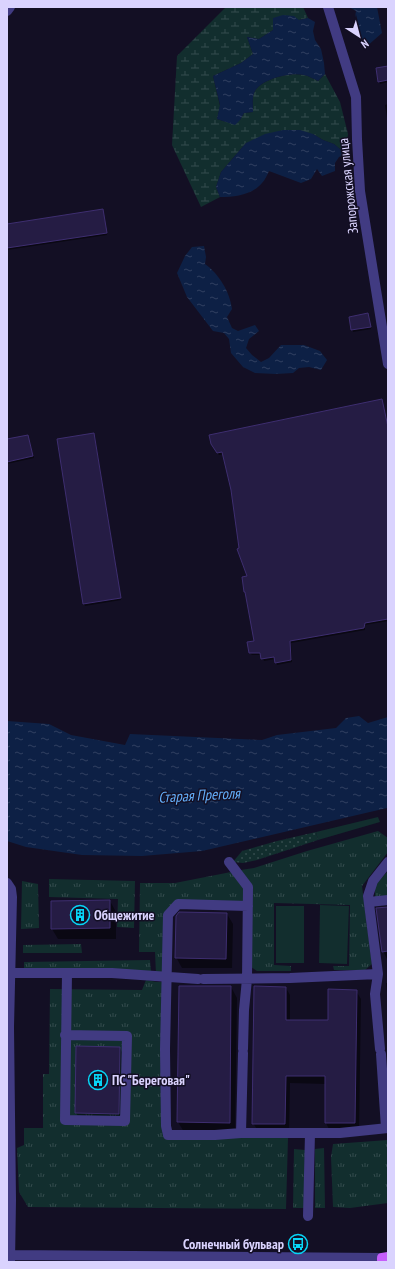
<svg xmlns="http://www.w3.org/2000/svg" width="395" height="1269" font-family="'PT Sans Narrow',sans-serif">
	<defs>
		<pattern id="grass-tufts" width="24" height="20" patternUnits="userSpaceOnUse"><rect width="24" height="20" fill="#122e2e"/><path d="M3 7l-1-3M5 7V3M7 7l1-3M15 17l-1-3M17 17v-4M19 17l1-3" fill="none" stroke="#344b4d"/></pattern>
		<pattern id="wetland-marsh" width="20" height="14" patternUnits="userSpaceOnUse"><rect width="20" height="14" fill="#122e2e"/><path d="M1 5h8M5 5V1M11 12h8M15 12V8" fill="none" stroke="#344b4d"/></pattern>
		<pattern id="park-dots" width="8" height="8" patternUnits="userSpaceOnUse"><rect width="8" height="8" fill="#122e2e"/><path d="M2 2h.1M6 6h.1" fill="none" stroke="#344b4d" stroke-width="1.8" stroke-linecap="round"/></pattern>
		<pattern id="water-ripples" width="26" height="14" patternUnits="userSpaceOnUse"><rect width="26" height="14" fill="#0d2045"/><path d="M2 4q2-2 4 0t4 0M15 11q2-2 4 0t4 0" fill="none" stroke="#304061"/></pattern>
	</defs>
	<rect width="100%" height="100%" fill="#130f24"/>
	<path fill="url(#grass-tufts)" d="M378 831 388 838V852L362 886 372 964 365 970H334L333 966H349L350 905 274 903V965L291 966V971H257L251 967 252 887C250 880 245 877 241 870L254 868 307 851Z
		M388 871V896L375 897V885Z
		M231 872 246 888 243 901H176L166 912 165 973 156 974 155 952H139L140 883H175Z
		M49 879 135 881 134 928 117 927 118 899 49 897Z
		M22 881 38 884 39 928 21 929Z
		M81 944 82 953H23V945Z
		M150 960 151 971 24 969V962Z
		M146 980 157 982H164L163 1132 288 1138 286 1209 28 1207 19 1192 17 1148 24 1145V1128H43V1074H49L50 989 142 990Z
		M388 1140V1203L350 1208 333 1207 331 1157 333 1144Z
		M324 1148 325 1208H315V1149Z
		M294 1149 305 1150 304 1208H293Z"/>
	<path fill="url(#wetland-marsh)" d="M226 7H303L308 18 299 20 273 30 259 39 247 37 253 54 241 63 213 76 220 106 217 119 226 122 240 120 244 113 253 112C253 106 252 99 254 93 260 79 290 72 304 75 309 76 314 79 318 81L325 74 340 102 348 134 346 154 334 144 323 140 313 134 246 143 221 172 216 187 220 197 201 207 172 145 177 56Z"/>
	<path fill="url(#park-dots)" d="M316 832 318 840 257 860 243 863 233 862 242 851 277 841Z"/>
	<path fill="#122e2e" d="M378 817 380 822 318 840 316 832Z
		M320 905 349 906 347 964 319 963Z
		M276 906H304V963H276Z"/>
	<path fill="url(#water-ripples)" d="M349 7H377L382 33 366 47C356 34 353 28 356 11Z
		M283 15 294 16 299 20 308 18 315 22 313 31 315 40 321 49 324 63 325 74 318 81C314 79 309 76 304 75 290 72 260 79 254 93 252 99 253 106 253 112L244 113 240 120 235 125 217 119 220 105 213 76 241 63 253 54 247 37 259 39 273 30V18Z
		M283 130H300L313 134 323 140 334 144 346 154 339 157 335 163V171L322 176 317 169 311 179 301 183 269 171C267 175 265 180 262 183 252 195 235 197 220 197L216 187 221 172 246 143 265 134Z
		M204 246 206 257 205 264C219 274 230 292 232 309L227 317 232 328 238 331 255 325 259 331 249 339 246 348 252 355 261 362 269 358 281 345H304L320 351 327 360 321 370 309 367 299 368 293 373 276 374 255 373 243 367 231 353 229 339 224 333 213 331 187 297 177 273 185 256 192 247Z
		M359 716 368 723 388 717 387 808 202 851 142 856 82 855 26 847 7 841V721L49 724 71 735 125 745 130 734 262 740 277 735 336 728 346 718Z"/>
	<path fill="#0007" d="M388 67V82L380 84 379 81Z
		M388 104V124L385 105Z
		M103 210 107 235 7 250V225Z
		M368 315 371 329 353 332 350 318Z
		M382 400 388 424V621L365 625V630L291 643 292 662 277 665 275 659 264 661 262 655H252L250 653 255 642 245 592 248 577 240 549 232 489 224 454 219 455 212 444Z
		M94 434 95 437 121 600 85 606 84 604 58 440Z
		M28 436 34 458 7 464V440Z
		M110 901 116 912V939H58L52 929Z
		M388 907V961L383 951Z
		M227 914 233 924 232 968H182L176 957Z
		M386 983H388V1002Z
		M231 987 237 998 235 1133 184 1132 178 1122Z
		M286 988 290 995V1021H329L356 991 361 999 359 1131H330L326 1123V1084L290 1083 289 1132 258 1131 253 1123Z
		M120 1048 124 1056 123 1122 81 1121 76 1113Z"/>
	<path fill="#251c44" stroke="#3e2e70" d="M388 66V80L378 82 376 68Z
		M103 209 107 233 7 248V224Z
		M368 313 371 327 351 330 349 317Z
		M382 399 388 427V619L365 623 364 628 290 641 291 660 275 663 274 657 261 659 260 653H249L247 642 254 641 245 592H244L242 577 247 576 237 549 239 548 231 490 222 452 217 453 211 444 209 435Z
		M94 433 121 598 83 604 57 439Z
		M28 435 33 456 7 462V439Z
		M110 900V928L51 929V901Z
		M388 907V951L382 952 376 908Z
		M179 912 227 913 226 959 175 958 176 916Z
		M179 986H231L230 1123 177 1122Z
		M254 986 286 987V1020H328V989L357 990 355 1123H325V1076H286L285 1124H252Z
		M76 1046 120 1047 119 1114 75 1113Z"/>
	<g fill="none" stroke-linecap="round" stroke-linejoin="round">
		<path stroke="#413b82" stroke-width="10" d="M328 7 356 97 357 139 360 191 388 364
			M7 11 10 7
			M229 862 248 887 247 979 244 1010 243 1049
			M7 883 11 889 12 897 9 1027 11 1200 10 1262
			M369 902 388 900
			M10 973H112L198 979
			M378 974 375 994 380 1049
			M203 979 290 978 378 974 368 896 373 881 388 862
			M65 1035 127 1036 125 1121 65 1120 67 973
			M243 1053 241 1133 215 1135H168L166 1126 165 1049 168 915 178 904 248 906
			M381 1054 386 1128
			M241 1133H340L388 1128
			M308 1216 310 1133
			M10 1255 382 1258"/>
		<path stroke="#c65efa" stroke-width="10" d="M382 1262V1258L388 1257"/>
	</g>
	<defs>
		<symbol id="building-ring" viewBox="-11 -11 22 22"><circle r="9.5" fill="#130f24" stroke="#07d5f6" stroke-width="1.5"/><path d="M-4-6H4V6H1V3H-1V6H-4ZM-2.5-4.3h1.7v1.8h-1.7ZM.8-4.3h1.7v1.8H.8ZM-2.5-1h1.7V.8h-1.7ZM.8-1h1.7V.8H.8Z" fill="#07d5f6"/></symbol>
		<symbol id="bus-ring" viewBox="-11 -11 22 22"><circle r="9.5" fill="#130f24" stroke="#07d5f6" stroke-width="1.5"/><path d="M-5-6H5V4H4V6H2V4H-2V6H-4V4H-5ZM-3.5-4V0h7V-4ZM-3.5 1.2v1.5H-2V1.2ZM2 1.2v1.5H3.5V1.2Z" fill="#07d5f6"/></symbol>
	</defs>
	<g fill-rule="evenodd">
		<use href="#building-ring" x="69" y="904" width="22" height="22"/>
		<use href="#building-ring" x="87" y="1069" width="22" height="22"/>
		<use href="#bus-ring" x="287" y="1233" width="22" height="22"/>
	</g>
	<g text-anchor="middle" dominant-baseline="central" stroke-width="3" stroke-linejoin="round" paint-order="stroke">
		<g font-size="14" fill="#dad3fe" stroke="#130f24">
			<text transform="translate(348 186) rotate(-96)">Запорожская улица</text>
		</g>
		<g font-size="14" font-weight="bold" fill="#dad3fe" stroke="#130f24" text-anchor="start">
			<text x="94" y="915">Общежитие</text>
			<text x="112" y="1080">ПС "Береговая"</text>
			<text x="284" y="1244" text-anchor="end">Солнечный бульвар</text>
		</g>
		<g font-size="15" font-style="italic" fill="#64affb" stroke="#130f24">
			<text transform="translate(199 795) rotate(-3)">Старая Преголя</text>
		</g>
	</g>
	<rect width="395" height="1269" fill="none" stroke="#dad3fe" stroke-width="16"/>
	<g transform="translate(359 36) rotate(144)" stroke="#130f24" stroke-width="3" paint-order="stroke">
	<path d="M0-3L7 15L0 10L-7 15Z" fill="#dad3fe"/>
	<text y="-6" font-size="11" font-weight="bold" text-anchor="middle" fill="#dad3fe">N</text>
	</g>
</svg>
